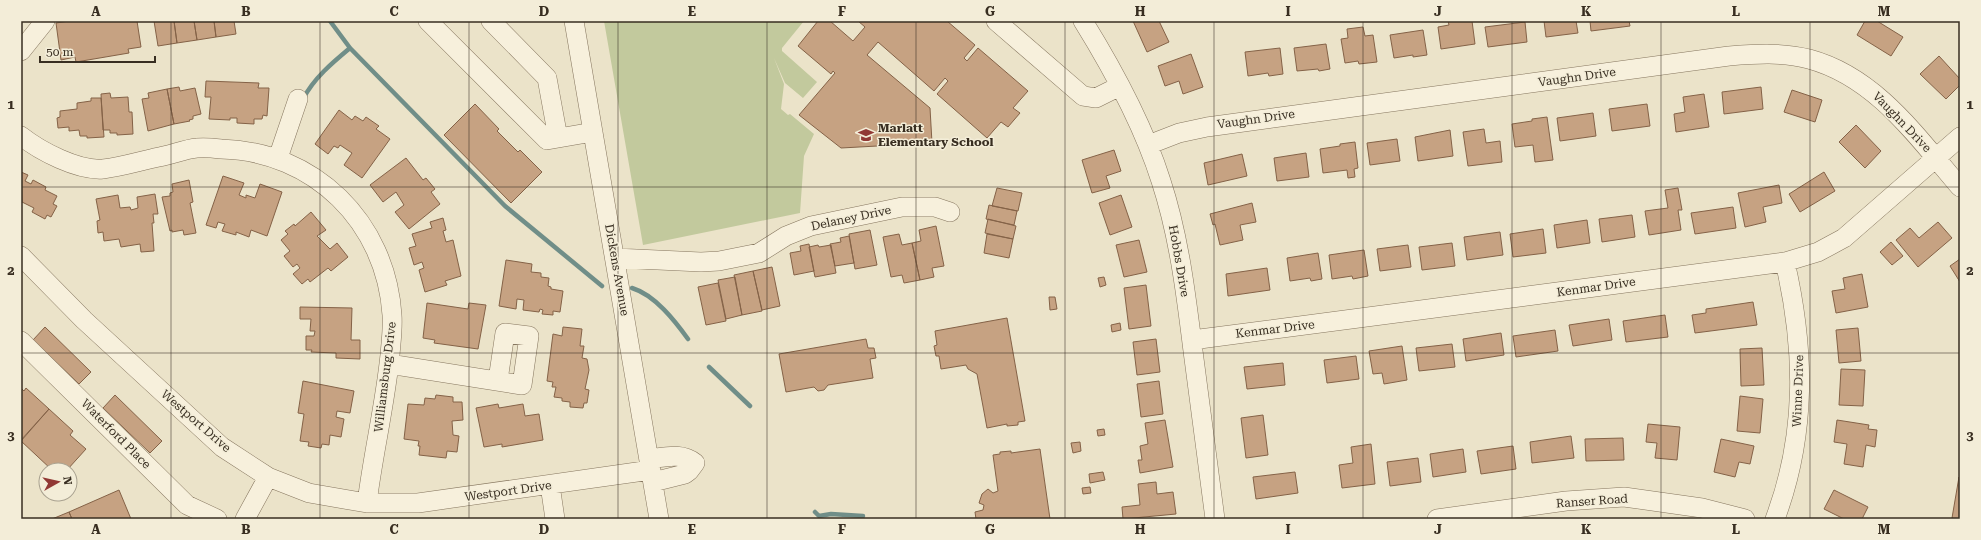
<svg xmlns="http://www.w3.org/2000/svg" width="1981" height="540" font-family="'Roboto Serif',serif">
	<rect width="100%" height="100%" fill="#ebe3c9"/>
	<path fill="#c2c99d" d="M604 21H804L782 48V51L817 82 803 98 785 83 774 58 784 84 781 109 788 115 790 114 814 134 804 156 800 213 643 245Z"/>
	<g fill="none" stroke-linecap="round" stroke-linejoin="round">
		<path stroke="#708e88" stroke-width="4.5" d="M330 21 350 48 505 206 602 286
			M303 99C314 78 332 63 350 48
			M632 288C655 295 675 321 688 339
			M709 367 750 406
			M815 512 819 516 831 514 863 516"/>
	</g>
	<path fill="#c6a282" stroke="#846247" d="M69 21H137L141 47 128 49 129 53 76 62 75 57 61 60 56 23Z
		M154 21H174L177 43 158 46Z
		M174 21H194L197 40 177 43Z
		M194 21H214L216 37 197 40Z
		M214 21H234L236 34 216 37Z
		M818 21H830L853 41 865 27 858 21H947L975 45 964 58 967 61 978 48 1028 91 1013 108 1020 113 1008 127 1001 122 987 138 937 94 948 81 945 78 934 91 878 42 867 55 930 108 932 143 841 148 799 115 835 73 833 71 831 74 798 46Z
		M1133 21H1159L1169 42 1147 52Z
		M1448 21H1472L1475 44 1441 49 1438 27 1449 25Z
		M1544 21H1576L1578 33 1546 37Z
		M1590 21H1629L1630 26 1591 31Z
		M1865 21H1877L1903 37 1891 56 1857 35Z
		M1525 22 1527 42 1488 47 1485 27Z
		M1363 27 1365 36 1373 35 1377 62 1359 64 1358 61 1345 63 1341 39 1348 38 1347 29Z
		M1423 30 1427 55 1413 57V55L1394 58 1390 35Z
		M1326 44 1330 69 1319 71 1318 69 1297 71 1294 48Z
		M1280 48 1283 74 1269 76 1268 73 1248 76 1245 52Z
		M1191 54 1203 87 1183 94 1179 81 1165 86 1158 66Z
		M1939 56 1960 79V85L1946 99 1920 74Z
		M206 81 259 83 258 88H269L267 116 263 115 262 119H254V124L237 123V118H230V120L209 119 211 97H205Z
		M179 87 180 91 195 88 201 114 193 116V119L189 120 190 121 174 124 167 89Z
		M1761 87 1763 109 1724 114 1722 92Z
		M167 89 174 124 148 131 142 99 149 98 148 93Z
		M1792 90 1822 100 1815 122 1784 112Z
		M110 93 111 98 128 97 129 112H132L133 134 117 135V133H110V130H103L101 94Z
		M1704 94 1709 127 1676 132 1674 114 1685 112 1683 97Z
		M91 98H101L104 137 87 138V136H80L79 130 69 131V127L58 128 57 118 60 117V111L77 109V103L91 101Z
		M475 104 499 129 497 131 518 152 520 150 542 172 511 203 444 135Z
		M1647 104 1650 126 1612 131 1609 109Z
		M339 110 352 120 355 116 363 121 366 117 379 126 376 129 390 139 362 178 344 165 352 153 340 145 338 148 334 146 328 154 315 144Z
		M1593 113 1596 136 1560 141 1557 118Z
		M1547 117 1553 160 1535 162 1533 145 1515 147 1512 124 1532 121V119Z
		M1856 125 1881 151 1865 168 1839 142Z
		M1484 129 1486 143 1500 141 1502 162 1468 166 1463 132Z
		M1450 130 1453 156 1418 161 1415 137Z
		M1397 139 1400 161 1370 165 1367 143Z
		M1355 142 1358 168 1354 169 1355 177 1348 178 1347 170 1323 173 1320 149 1340 146V144Z
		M1114 150 1121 171 1106 176 1110 188 1092 193 1082 160Z
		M1306 153 1309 177 1277 181 1274 158Z
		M1242 154 1247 176 1208 185 1204 163Z
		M406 158 423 180 426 178 435 189 431 192 440 204 409 229 395 212 404 205 396 192 383 202 370 185Z
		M21 172 28 175 25 181 31 184 33 180 46 187 45 190 57 196 53 204 57 206 51 217 47 215 45 219 32 212 34 208 22 202Z
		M1824 172 1835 191 1800 212 1789 194Z
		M223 176 244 183 239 195 246 198V195L255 198 260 184 282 192 267 236 251 230 249 237 236 232V235L222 231 225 224 218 222 216 228 206 225Z
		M189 180 193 202 190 203 196 233 184 235 183 230 172 232V230L170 231 162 197 170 196V193L173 192 172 184Z
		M1779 185 1782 203 1763 207 1766 222 1745 227 1738 193Z
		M997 188 1022 193 1018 211 992 206Z
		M1678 188 1682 210H1678L1681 230 1649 235 1645 211 1668 208 1665 190Z
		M155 194 158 214H153L154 223H152L154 251 141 252 140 244 121 247 119 239 104 241 103 232 98 233 97 221 100 220 96 199 118 195 120 208 130 207 131 210 138 208 137 197Z
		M1121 195 1132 227 1110 235 1099 203Z
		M1252 203 1256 222 1240 225 1243 240 1220 245 1215 224 1213 225 1210 214Z
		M989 205 1017 211 1014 225 986 219Z
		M1733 207 1736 228 1695 234 1691 213Z
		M311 212 326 230 317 236 330 249 337 243 348 257 331 271 328 268 310 282 308 279 302 284 293 274 300 268 297 264 293 267 284 256 290 251 281 240 288 234 285 231 294 224 295 226Z
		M1632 215 1635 237 1602 242 1599 219Z
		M443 218 446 230 443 231 446 242 453 240 461 276 445 281 447 285 425 292 419 270 424 268 422 262 414 265 409 248 416 246 412 234 432 228 430 222Z
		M988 219 1016 226 1013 239 985 233Z
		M1587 220 1590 243 1557 248 1554 225Z
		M1938 222 1952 238 1918 267 1896 240 1910 228 1919 238Z
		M936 226 944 266 932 268 934 277 920 280 912 243 921 241 919 230Z
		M1543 229 1546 253 1513 257 1510 234Z
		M870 230 877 265 855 269 849 234Z
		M1500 232 1503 255 1467 260 1464 237Z
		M899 234 902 245 912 243 920 280 904 283 902 275 891 277 883 237Z
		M987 234 1013 239 1009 258 984 253Z
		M849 236 854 263 835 266 830 244 841 242 840 238Z
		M1139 240 1147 272 1124 277 1116 245Z
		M1891 242 1903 256 1892 265 1880 252Z
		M1452 243 1455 266 1422 270 1419 247Z
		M809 244 814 271 794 275 790 253 801 251 800 246Z
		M818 245 819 247 831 245 836 273 815 277 809 247Z
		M1408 245 1411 267 1380 271 1377 249Z
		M1364 250 1368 276 1353 279 1352 276 1332 279 1329 255Z
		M1318 253 1322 279 1311 281 1310 278 1290 281 1287 258Z
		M1960 259V282L1950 266Z
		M506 260 532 264 531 272 541 273V277L549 278 548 286 551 287V289L563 291 560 312 553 311V315L542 314 543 310 540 309 539 312 523 310 524 300 517 299 516 309 499 306Z
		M772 267 780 306 762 310 753 271Z
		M1267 268 1270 290 1228 296 1226 274Z
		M753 271 762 311 742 315 734 275Z
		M1862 274 1868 307 1836 313 1832 291 1845 289 1843 278Z
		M735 277 742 315 726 319 718 280Z
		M1104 277 1106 285 1100 287 1098 278Z
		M718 283 726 321 706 325 698 287Z
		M1146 285 1151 326 1129 329 1124 288Z
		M1049 297H1055L1057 309 1050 310Z
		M1753 302 1757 325 1695 333 1692 315 1706 313V309Z
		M427 303 468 309 469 303 486 305 478 349 434 343 435 340 423 338Z
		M300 307 352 308 351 340H360V359L336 358V353L311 352 312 350H306V336H314L315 331H310L311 319H300Z
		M1665 315 1668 337 1626 342 1623 321Z
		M1007 318 1025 421 1018 422V425L1007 426V424L987 428 977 374 968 369 966 365 941 369 939 356H936L934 346 937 345 935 331Z
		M1609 319 1612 340 1573 346 1569 325Z
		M1120 323 1121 330 1112 332 1111 325Z
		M45 327 91 372 79 384 33 340Z
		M563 327 582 329 580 346H584L582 358 587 359 589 370 585 389 589 390 587 403H584L583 408 570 407V402L562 401V398L554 397 556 387H552L553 382 547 381 553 334 562 336Z
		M1858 328 1861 361 1839 363 1836 330Z
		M1555 330 1558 351 1516 357 1513 336Z
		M1501 333 1504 355 1466 361 1463 339Z
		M866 339 868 348H874L876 358 870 359 873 378 828 385 824 390 818 391 814 387 786 392 779 354Z
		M1156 339 1160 372 1137 375 1133 342Z
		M1452 344 1455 367 1419 371 1416 348Z
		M1402 346 1407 380 1384 384 1382 373 1373 374 1369 351Z
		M1762 348 1764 385 1741 386 1740 349Z
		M1356 356 1359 379 1327 383 1324 360Z
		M1283 363 1285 385 1247 389 1244 367Z
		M1841 369 1865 370 1863 406 1839 405Z
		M303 381 354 391 350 413 337 411 336 417 344 419 341 437 330 435 329 445 322 444 321 448 308 446 309 442 300 441 304 414 298 413Z
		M1159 381 1163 414 1141 417 1137 384Z
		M21 388 24 391 26 388 49 409 21 440Z
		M115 395 162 441 150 453 103 408Z
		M436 395 453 397V402H462L463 420 452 421 453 435 459 436 457 452 447 451 446 458 419 455 420 446H418L419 441 404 439 408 404 424 405 425 398 435 399Z
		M1740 396 1763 399 1760 433 1737 431Z
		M498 404 499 408 523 404 525 416 539 414 543 440 502 447V444L484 447 476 408Z
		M49 409 73 431 70 435 86 449 67 470H52L21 441Z
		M1263 415 1268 455 1246 458 1241 418Z
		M1165 420 1173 467 1140 473 1138 460H1142L1140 446 1148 444 1145 423Z
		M1837 420 1869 425 1868 429 1877 430 1875 447 1866 445 1863 467 1844 464 1847 444 1834 442Z
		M1648 424 1680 427 1677 460 1655 458 1657 443 1646 442Z
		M1104 429 1105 435 1098 436 1097 430Z
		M1571 436 1574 458 1532 463 1530 442Z
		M1623 438 1624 460 1586 461 1585 439Z
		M1721 439 1754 446 1750 464 1739 462 1735 477 1714 472Z
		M1080 442 1081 451 1073 453 1071 443Z
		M1371 444 1375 484 1342 488 1339 465 1353 463 1351 447Z
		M1513 446 1516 469 1481 474 1477 451Z
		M1040 449 1050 519H976L975 512 983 510 984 505 979 503 982 494 988 489 993 493 998 491 993 455 1000 454V452L1011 451V453Z
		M1463 449 1466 472 1433 477 1430 454Z
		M1418 458 1421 482 1390 486 1387 462Z
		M1103 472 1105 480 1090 483 1089 474Z
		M1295 472 1298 493 1256 499 1253 477Z
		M1959 477 1960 519H1955L1952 518Z
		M1156 482 1157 494 1173 492 1176 514 1123 519 1122 507 1140 505 1138 484Z
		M1090 487 1091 493 1083 494 1082 488Z
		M119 490 131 519H72L69 512Z
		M1834 490 1868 507 1862 519H1844L1824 509Z
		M69 512 72 519H52Z"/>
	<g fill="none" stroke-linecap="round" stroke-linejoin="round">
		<defs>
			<path id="minor" d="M428 21 547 140 593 132
				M491 21 547 78 558 138
				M574 21 659 519
				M996 21 1083 96 1096 98 1120 86
				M1083 21C1114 71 1143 124 1161 181 1179 236 1186 294 1193 351 1200 407 1208 463 1215 519
				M21 51 45 21
				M21 136C40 151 78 171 103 169 121 167 140 161 159 157 171 155 185 149 197 148 205 147 213 148 221 149 314 151 386 222 392 315 393 328 391 342 390 355 385 405 373 454 367 503
				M1148 145 1179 133 1207 127 1729 56C1755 54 1783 52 1809 59 1876 77 1917 137 1960 187
				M278 158 298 99
				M21 256 84 320 222 447 268 477 309 493 367 503H418L651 470
				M615 258 701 262 719 261 759 253 786 236 811 226 902 207H935L950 212
				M1192 340 1785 262 1818 252 1844 238 1960 137
				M21 341 187 505 217 519
				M389 364 522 385 529 336 505 333 498 380
				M649 459C665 457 682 452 695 463L689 471 685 474 653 482
				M550 485 555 519
				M245 519 268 477
				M1437 519 1566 501 1624 497 1702 508 1745 519
				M1775 519C1807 434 1805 349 1785 262"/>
		</defs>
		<use href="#minor" stroke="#86765f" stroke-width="20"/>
		<use href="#minor" stroke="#f7f0dc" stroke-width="19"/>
	</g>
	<path fill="none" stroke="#382e21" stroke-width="1" stroke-opacity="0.55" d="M171 21V519M320 21V519M469 21V519M618 21V519M767 21V519M916 21V519M1065 21V519M1214 21V519M1363 21V519M1512 21V519M1661 21V519M1810 21V519M21 187H1960M21 353H1960"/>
	<defs>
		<symbol id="school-bare" viewBox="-9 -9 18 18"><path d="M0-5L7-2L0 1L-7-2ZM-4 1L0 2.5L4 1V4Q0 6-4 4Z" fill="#913834" stroke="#f3edd8" stroke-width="2.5" paint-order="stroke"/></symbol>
	</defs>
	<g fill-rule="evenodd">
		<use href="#school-bare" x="855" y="124" width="22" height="22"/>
	</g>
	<g text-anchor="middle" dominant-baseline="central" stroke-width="3" stroke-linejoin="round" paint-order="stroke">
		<g font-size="12" fill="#382e21" stroke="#f3edd8">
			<text transform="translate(1577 77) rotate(-8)">Vaughn Drive</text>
			<text transform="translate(1256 119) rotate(-8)">Vaughn Drive</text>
			<text transform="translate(1902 122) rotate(46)">Vaughn Drive</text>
			<text transform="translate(851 218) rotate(-12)">Delaney Drive</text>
			<text transform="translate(1179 261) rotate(80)">Hobbs Drive</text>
			<text transform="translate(617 270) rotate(80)">Dickens Avenue</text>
			<text transform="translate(1596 287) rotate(-8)">Kenmar Drive</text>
			<text transform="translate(1275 329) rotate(-7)">Kenmar Drive</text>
			<text transform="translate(385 377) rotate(-83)">Williamsburg Drive</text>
			<text transform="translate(1798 391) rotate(-88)">Winne Drive</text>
			<text transform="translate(196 421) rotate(41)">Westport Drive</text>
			<text transform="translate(116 434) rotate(45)">Waterford Place</text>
			<text transform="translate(508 491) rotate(-8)">Westport Drive</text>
			<text transform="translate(1592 501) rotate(-4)">Ranser Road</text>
		</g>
		<g font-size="12" font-weight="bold" fill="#382e21" stroke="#f3edd8" text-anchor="start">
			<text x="878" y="128">Marlatt<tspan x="878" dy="14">Elementary School</tspan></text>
		</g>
	</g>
	<rect width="1981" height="540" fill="none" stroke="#f3edd8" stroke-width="44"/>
	<g transform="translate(58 482) rotate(82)"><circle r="19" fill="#f3edd8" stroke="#a8a18f"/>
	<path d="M0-3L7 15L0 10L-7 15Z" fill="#913834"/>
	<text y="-6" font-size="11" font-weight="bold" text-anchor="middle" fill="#382e21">N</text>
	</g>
	<path d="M40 56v6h115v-6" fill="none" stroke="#382e21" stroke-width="2"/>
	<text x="46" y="56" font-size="12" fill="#382e21" stroke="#f3edd8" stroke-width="3" paint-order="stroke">50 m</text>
	<rect x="22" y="22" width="1937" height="496" fill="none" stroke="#382e21" stroke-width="1.5"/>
	<g font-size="13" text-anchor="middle" font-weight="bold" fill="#382e21">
		<text x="96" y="16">A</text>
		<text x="246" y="16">B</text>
		<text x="394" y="16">C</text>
		<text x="544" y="16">D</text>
		<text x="692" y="16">E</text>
		<text x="842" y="16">F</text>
		<text x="990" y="16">G</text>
		<text x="1140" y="16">H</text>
		<text x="1288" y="16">I</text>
		<text x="1438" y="16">J</text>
		<text x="1586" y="16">K</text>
		<text x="1736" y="16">L</text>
		<text x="1884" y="16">M</text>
		<text x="11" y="109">1</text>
		<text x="1970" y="109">1</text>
		<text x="11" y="275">2</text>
		<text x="1970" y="275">2</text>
		<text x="11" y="440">3</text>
		<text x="1970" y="440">3</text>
		<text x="96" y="534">A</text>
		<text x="246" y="534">B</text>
		<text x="394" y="534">C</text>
		<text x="544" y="534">D</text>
		<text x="692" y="534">E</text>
		<text x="842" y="534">F</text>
		<text x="990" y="534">G</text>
		<text x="1140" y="534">H</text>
		<text x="1288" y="534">I</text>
		<text x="1438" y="534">J</text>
		<text x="1586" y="534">K</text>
		<text x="1736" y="534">L</text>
		<text x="1884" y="534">M</text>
	</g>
</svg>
